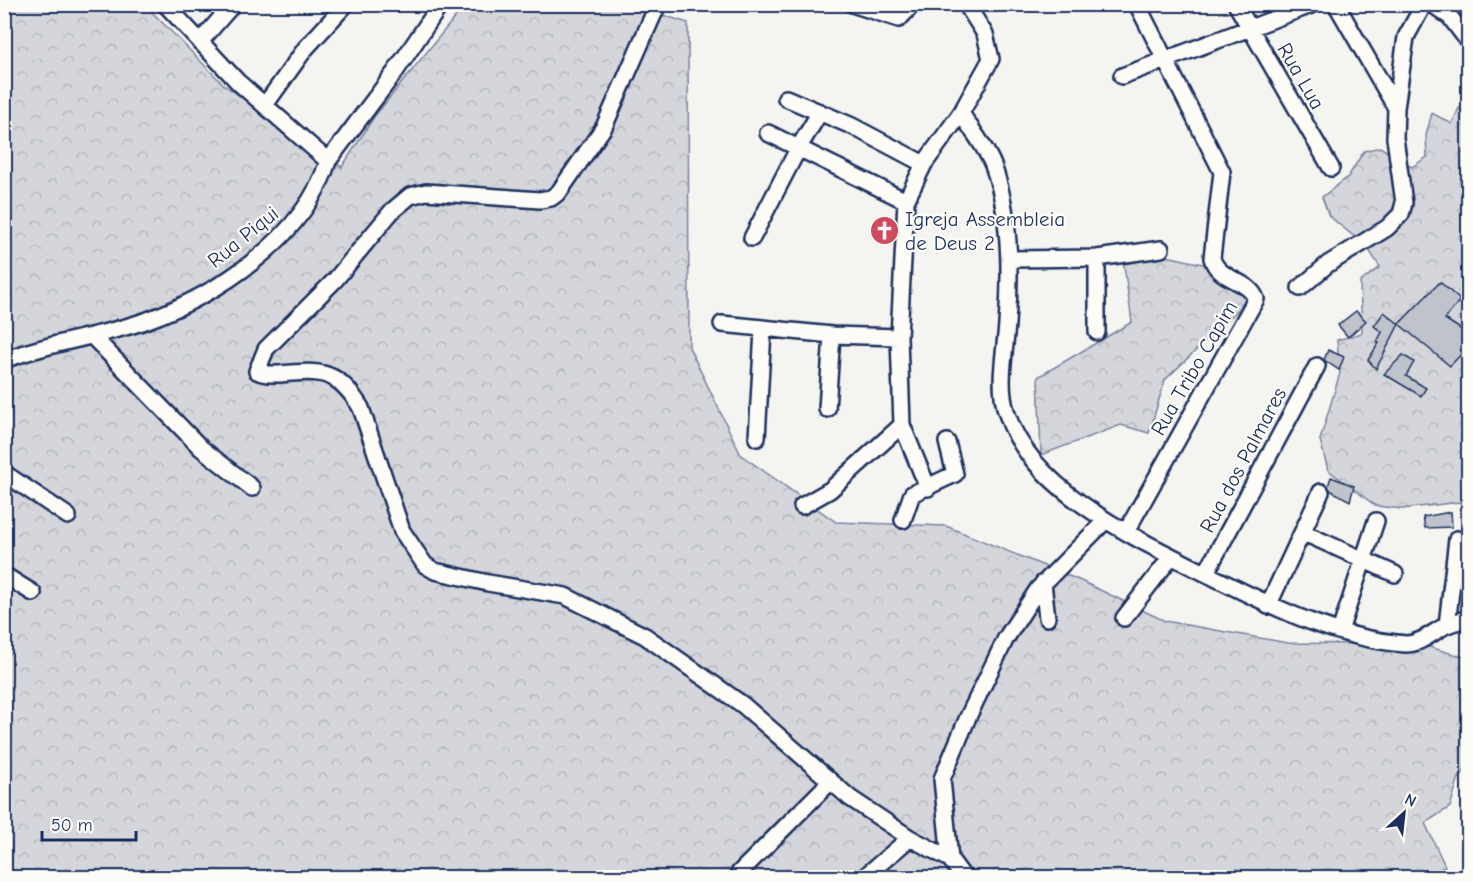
<svg xmlns="http://www.w3.org/2000/svg" width="1473" height="882" font-family="'Comic Neue',sans-serif">
	<defs>
		<pattern id="forest-crowns" width="20" height="18" patternUnits="userSpaceOnUse" patternTransform="scale(1.5)"><rect width="20" height="18" fill="#d4d6db"/><path d="M2 6a3 3 0 1 1 6 0M12 15a3 3 0 1 1 6 0" fill="none" stroke="#b5b8be"/></pattern>
	</defs>
	<rect width="100%" height="100%" fill="#f4f4f1"/>
	<filter id="ink" filterUnits="userSpaceOnUse"><feTurbulence type="fractalNoise" baseFrequency=".0167" numOctaves="2"/><feDisplacementMap in="SourceGraphic" scale="12" xChannelSelector="R" yChannelSelector="G"/><feConvolveMatrix kernelMatrix="1 2 1 2 8 2 1 2 1" color-interpolation-filters="sRGB"/></filter>
	<g filter="url(#ink)">
		<path fill="url(#forest-crowns)" stroke="#78829c" stroke-width="1.5" d="M5 5H145L224 85 342 167 374 117 465 5H631L688 23 689 347 741 455 836 522 946 526 1081 581 1165 621 1288 643 1422 645 1468 658V766L1458 780 1450 807 1425 823 1445 866 1426 877 5 878Z
			M1459 108 1468 118V501L1402 509 1376 506 1328 470 1320 440 1340 373 1337 340 1362 333 1360 282 1380 267 1367 247 1329 216 1322 197 1348 177 1364 151 1380 147 1412 167 1427 157 1426 135 1432 113 1452 124Z
			M1122 252 1171 257 1216 267 1251 290 1236 312 1165 380 1149 433 1121 425 1041 455 1038 377 1132 322Z"/>
		<path fill="#bfc3cc" stroke="#1b2f5e" stroke-width="1.5" d="M1440 282 1460 300 1445 319 1468 334V347L1450 366 1399 324Z
			M1356 311 1366 321 1348 337 1338 325Z
			M1384 312 1399 324 1376 369 1368 360 1379 343 1377 342 1382 332 1374 326Z
			M1328 350 1344 357 1339 370 1324 360Z
			M1403 355 1414 362 1406 376 1426 388 1421 396 1384 374Z
			M1331 477 1354 486 1350 501 1330 490 1328 486Z
			M1451 512 1452 527 1425 528 1423 517Z"/>
		<g fill="none" stroke-linecap="round" stroke-linejoin="round">
			<defs>
				<path id="minor" d="M165 4 238 82 328 161
					M658 4 604 127 559 192 551 198 540 200 426 192 410 196 392 211 335 280 266 349 257 371C264 375 272 374 280 374 322 370 338 370 361 408L402 531 425 565 435 571 488 583 565 596 645 636 743 705 850 798 910 838 950 859 964 878
					M852 4 899 19 913 4
					M1236 4 1331 168
					M1336 4 1396 108
					M1432 4 1450 17 1468 41
					M200 42 233 4
					M1122 76 1314 4
					M786 98 852 126 924 164
					M265 105 305 49 346 4
					M961 113C972 131 987 148 994 168 1011 217 1011 273 1007 324 1005 353 997 386 1007 414 1032 492 1139 540 1207 574 1269 605 1335 639 1406 644 1421 644 1434 631 1447 625 1454 622 1461 621 1468 618
					M768 133 906 201
					M752 238 799 147 820 112
					M1010 259 1097 258 1161 249
					M1300 288 1328 264 1387 228 1401 214 1404 203 1395 138 1396 108 1406 37 1424 4
					M722 324 832 335 899 337
					M1097 332V258
					M92 336 201 448 252 488
					M4 360C50 342 99 337 145 321 217 295 305 238 328 161L395 72 441 4
					M827 409 832 335
					M757 438 763 330
					M4 473 68 516
					M928 488 902 425 899 337 906 201 924 164 961 113 991 59 985 34 966 4
					M802 506 830 490 902 425
					M903 520 912 494 955 474 947 442
					M1126 532 1256 299C1249 279 1218 281 1212 258L1222 172 1137 4
					M1304 533 1395 574
					M1206 573 1317 366
					M4 575 33 593
					M1043 583 1047 618
					M1268 606 1321 492
					M1124 618 1171 557
					M1447 625 1457 539
					M1340 631 1376 521
					M950 859 942 779 968 717 1006 638 1038 589 1105 521
					M739 873 830 782
					M863 878 910 838"/>
			</defs>
			<use href="#minor" stroke="#1b2f5e" stroke-width="20"/>
			<use href="#minor" stroke="#fdfcf7" stroke-width="15"/>
		</g>
	</g>
	<defs>
		<symbol id="church-disc" viewBox="-11 -11 22 22"><circle r="9.5" fill="#d1495b" stroke="#fdfcf7"/><path d="M-1.2-6h2.4v3.5h3.3v2.4h-3.3V6h-2.4V-.1h-3.3v-2.4h3.3Z" fill="#fff"/></symbol>
	</defs>
	<g fill-rule="evenodd">
		<use href="#church-disc" x="868" y="214" width="33" height="33"/>
	</g>
	<g text-anchor="middle" dominant-baseline="central" stroke-width="4.5" stroke-linejoin="round" paint-order="stroke">
		<g font-size="21" fill="#1b2f5e" stroke="#fdfcf7">
			<text transform="translate(1301 76) rotate(60)">Rua Lua</text>
			<text transform="translate(243 237) rotate(-39)">Rua Piqui</text>
			<text transform="translate(1194 368) rotate(-60)">Rua Tribo Capim</text>
			<text transform="translate(1243 460) rotate(-62)">Rua dos Palmares</text>
		</g>
		<g font-size="21" fill="#1b2f5e" stroke="#fdfcf7" text-anchor="start">
			<text x="905" y="219">Igreja Assembleia<tspan x="905" dy="24">de Deus 2</tspan></text>
		</g>
	</g>
	<rect width="1473" height="882" fill="none" stroke="#fdfcf7" stroke-width="24"/>
	<rect x="12" y="12" width="1449" height="858" fill="none" stroke="#1b2f5e" stroke-width="2" filter="url(#ink)"/>
	<g transform="translate(1404 813) rotate(27)" stroke="#fdfcf7" stroke-width="4.5" paint-order="stroke">
	<path d="M0-4.5L10 22L0 15L-10 22Z" fill="#1b2f5e"/>
	<text y="-9" font-size="16" font-weight="bold" text-anchor="middle" fill="#1b2f5e">N</text>
	</g>
	<path d="M42 831v9h94v-9" fill="none" stroke="#1b2f5e" stroke-width="3"/>
	<text x="51" y="831" font-size="18" fill="#1b2f5e" stroke="#fdfcf7" stroke-width="4.5" paint-order="stroke">50 m</text>
</svg>
